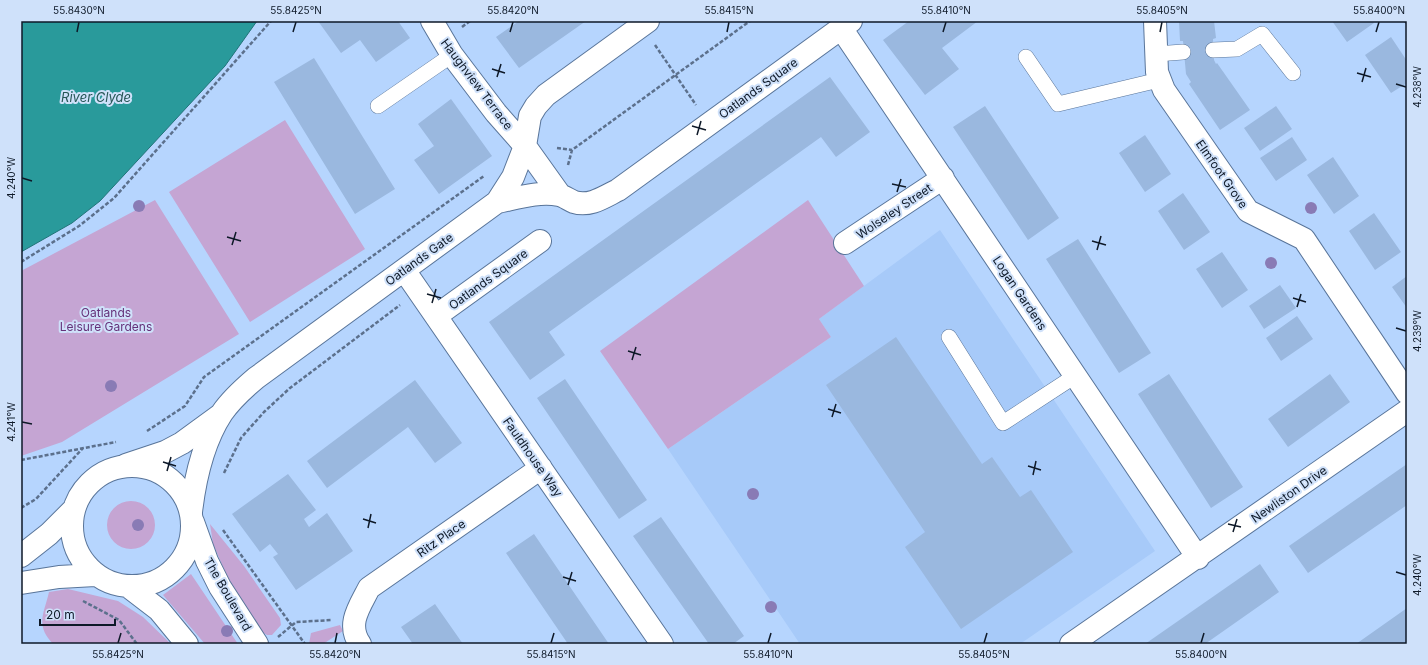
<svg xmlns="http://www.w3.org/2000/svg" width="1428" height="665" font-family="Inter,sans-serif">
	<rect width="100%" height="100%" fill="#b6d5fe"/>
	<path fill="#a7caf9" d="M940 230 1155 551 1020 644H800L668 449 831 337 819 319Z"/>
	<path fill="#c5a5d3" d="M285 120 365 249 250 322 169 192Z
		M155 200 239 334 62 442 21 456V271Z
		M808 200 864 286 819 319 831 337 668 449 600 351Z
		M107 525a24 24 0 1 1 48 0a24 24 0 1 1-48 0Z
		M210 524 244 566 280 618 281 625 272 635H267L260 631 233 590 213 544Z
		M191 574 238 644H205L163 595Z
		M68 589 118 601 143 617 171 644H53C35 625 44 614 49 592Z
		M340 625 343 631 323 644H309L311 633Z"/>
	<path fill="#299a9b" stroke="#217378" d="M21 21H257L225 66 100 201 72 223 21 252Z"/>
	<path fill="#9ab8df" d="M318 21H398L410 38 376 62 360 40 341 53Z
		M519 21H586L519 68 496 37Z
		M909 21H978L942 48 959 69 925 95 883 40Z
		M1179 21H1214L1216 38 1213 39 1214 60 1216 64 1217 63 1250 110 1220 130 1189 84 1191 82 1186 74 1183 41H1180Z
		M1332 21H1372L1374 23 1347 42Z
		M1391 37 1407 61V83L1391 93 1365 55Z
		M314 58 395 189 355 214 274 82Z
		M830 77 870 132 836 157 821 137 549 332 565 355 530 380 489 322Z
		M451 99 492 156 439 194 414 160 434 146 418 124Z
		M985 106 1059 218 1028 240 953 127Z
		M1276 106 1292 129 1260 151 1244 128Z
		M1145 135 1171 174 1145 192 1119 153Z
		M1292 137 1307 160 1276 181 1260 158Z
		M1333 157 1359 196 1334 214 1307 175Z
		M1183 193 1210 232 1184 250 1158 211Z
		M1374 213 1401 252 1375 270 1349 231Z
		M1078 239 1151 353 1119 373 1046 259Z
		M1222 252 1248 290 1222 308 1196 269Z
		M1407 276V308L1392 287Z
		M1280 285 1296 308 1264 329 1249 306Z
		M1297 316 1313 339 1281 361 1266 338Z
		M896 337 982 464 992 457 1020 497 1031 490 1073 552 961 629 905 547 925 532 826 385Z
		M1169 374 1243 487 1211 508 1138 394Z
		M1330 374 1350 402 1288 447 1268 419Z
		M565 379 647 500 619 519 537 398Z
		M415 380 462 443 435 463 408 427 327 488 307 461Z
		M1407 464V505L1308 573 1289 546Z
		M288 474 316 510 304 519 309 527 327 513 353 551 296 590 273 557 278 554 270 544 260 552 232 514Z
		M661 517 744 636 733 644H709L633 536Z
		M534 534 609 644H568L506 553Z
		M1260 564 1279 592 1205 644H1145Z
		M435 604 463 644H413L401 627Z
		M1407 608V644H1356Z"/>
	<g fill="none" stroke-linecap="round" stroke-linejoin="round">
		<defs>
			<path id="lane" d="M1213 50 1237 49 1262 34 1293 73
				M1156 54 1183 52
				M1026 57 1058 104 1159 80
				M378 106 452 55
				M949 337 1003 423 1075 376"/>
			<path id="street" d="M432 21 452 55 496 113 525 146 560 195
				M1155 21 1157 72 1164 90 1248 211 1304 239 1407 393
				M841 28 1198 558
				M497 202C517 198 539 191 559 195 564 196 569 200 574 202 590 207 604 197 618 190L851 21
				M845 243 943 178
				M404 270 662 644
				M436 316 540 241
				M126 465 165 452 182 443 219 416
				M191 512C195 478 203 442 222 413 231 400 243 389 256 378L497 202 513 177 525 146 530 116 536 106 546 95 648 21
				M360 644C346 624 360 606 369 588L541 468
				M1071 644 1407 411"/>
			<path id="primary" d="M72 526a60 60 0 1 1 120 0a60 60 0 1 1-120 0Z
				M193 522 207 561 220 587 257 644
				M21 556 49 534 73 510
				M21 583 59 577 95 575
				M129 587 159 610 187 644"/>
		</defs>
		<use href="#lane" stroke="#59759a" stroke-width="16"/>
		<use href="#street" stroke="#59759a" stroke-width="24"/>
		<use href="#primary" stroke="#59759a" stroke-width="24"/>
		<path stroke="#5c708c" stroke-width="2.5" stroke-dasharray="4 2" stroke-linecap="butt" d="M1405 21 1407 23
			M462 27 470 21
			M655 45 696 105
			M557 148 572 150
			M568 165 572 150 750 21
			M21 262 79 226 114 198 271 21
			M147 431 185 406 204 377 484 176
			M21 460 116 442
			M224 473 241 438 264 412 290 388 400 305
			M21 508 36 499 83 448
			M223 530 305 644
			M83 601 119 620 137 644
			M278 637 296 622 332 620"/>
		<use href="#lane" stroke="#fff" stroke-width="15"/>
		<use href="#street" stroke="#fff" stroke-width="22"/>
		<use href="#primary" stroke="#fff" stroke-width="22"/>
	</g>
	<g fill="#897bb5">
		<circle cx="139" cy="206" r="6"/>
		<circle cx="1311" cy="208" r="6"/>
		<circle cx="1271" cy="263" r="6"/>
		<circle cx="111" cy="386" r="6"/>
		<circle cx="753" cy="494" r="6"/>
		<circle cx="138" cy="525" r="6"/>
		<circle cx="771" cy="607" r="6"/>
		<circle cx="227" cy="631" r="6"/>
	</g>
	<path fill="none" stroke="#0e1928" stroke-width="1.5" d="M77 32 79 22M293 32 296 22M510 32 513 22M727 32 729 22M943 32 946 22M1160 32 1162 22M1376 32 1379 22M492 69 505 73M1357 73 1371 77M497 77 501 64M1362 82 1366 68M1396 84 1406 87M692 126 706 130M697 135 701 121M22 178 32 181M892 184 906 187M897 192 901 179M227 237 241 241M1092 241 1106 245M232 245 236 232M1097 250 1101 236M427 294 441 298M1293 298 1306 302M432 303 436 289M1297 307 1301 294M1396 328 1406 331M628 351 641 355M632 360 636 347M828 409 841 413M832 417 836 404M22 422 32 424M163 462 176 466M1028 466 1041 470M167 471 171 457M1033 475 1036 461M363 519 376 523M1228 524 1241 527M368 528 371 514M1233 532 1237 519M1396 572 1406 575M563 577 576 581M568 585 572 572M118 643 121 633M335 643 337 633M551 643 554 633M768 643 771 633M984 643 987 633M1201 643 1204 633"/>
	<g text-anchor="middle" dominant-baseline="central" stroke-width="4" stroke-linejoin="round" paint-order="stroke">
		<g font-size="12" fill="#0e1928" stroke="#cfe1fa">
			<text transform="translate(477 84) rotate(53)">Haughview Terrace</text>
			<text transform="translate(758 88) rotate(-36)">Oatlands Square</text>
			<text transform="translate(1222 174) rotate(55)">Elmfoot Grove</text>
			<text transform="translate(894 211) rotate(-34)">Wolseley Street</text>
			<text transform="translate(419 259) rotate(-36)">Oatlands Gate</text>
			<text transform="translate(488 279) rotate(-36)">Oatlands Square</text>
			<text transform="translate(1020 293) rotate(56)">Logan Gardens</text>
			<text transform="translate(533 457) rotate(55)">Fauldhouse Way</text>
			<text transform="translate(1289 494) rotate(-35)">Newliston Drive</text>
			<text transform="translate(441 538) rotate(-35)">Ritz Place</text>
			<text transform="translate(228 594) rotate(60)">The Boulevard</text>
		</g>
		<g font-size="12" fill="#653179" stroke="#cfe1fa">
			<text x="106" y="312">Oatlands<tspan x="106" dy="14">Leisure Gardens</tspan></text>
		</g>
		<g font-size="13" font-style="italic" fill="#285757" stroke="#cfe1fa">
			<text x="96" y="97">River Clyde</text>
		</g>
	</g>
	<rect width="1428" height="665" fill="none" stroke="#cfe1fa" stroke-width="44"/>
	<path d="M40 619v6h75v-6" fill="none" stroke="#0e1928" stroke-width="2"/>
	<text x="46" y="619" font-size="12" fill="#0e1928" stroke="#cfe1fa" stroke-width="3" paint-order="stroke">20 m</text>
	<rect x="22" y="22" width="1384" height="621" fill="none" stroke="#0e1928" stroke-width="1.5"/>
	<g font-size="10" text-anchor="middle" fill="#0e1928">
		<text x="79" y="14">55.8430°N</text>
		<text x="296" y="14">55.8425°N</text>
		<text x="513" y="14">55.8420°N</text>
		<text x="729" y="14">55.8415°N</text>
		<text x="946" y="14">55.8410°N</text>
		<text x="1162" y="14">55.8405°N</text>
		<text x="1379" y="14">55.8400°N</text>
		<text transform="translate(1417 87) rotate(-90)" y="4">4.238°W</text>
		<text transform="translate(11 178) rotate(-90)" y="4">4.240°W</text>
		<text transform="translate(1417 331) rotate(-90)" y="4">4.239°W</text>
		<text transform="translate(11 422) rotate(-90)" y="4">4.241°W</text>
		<text transform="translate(1417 575) rotate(-90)" y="4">4.240°W</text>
		<text x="118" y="658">55.8425°N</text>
		<text x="335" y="658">55.8420°N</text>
		<text x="551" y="658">55.8415°N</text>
		<text x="768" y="658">55.8410°N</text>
		<text x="984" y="658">55.8405°N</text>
		<text x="1201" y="658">55.8400°N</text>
	</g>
</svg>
